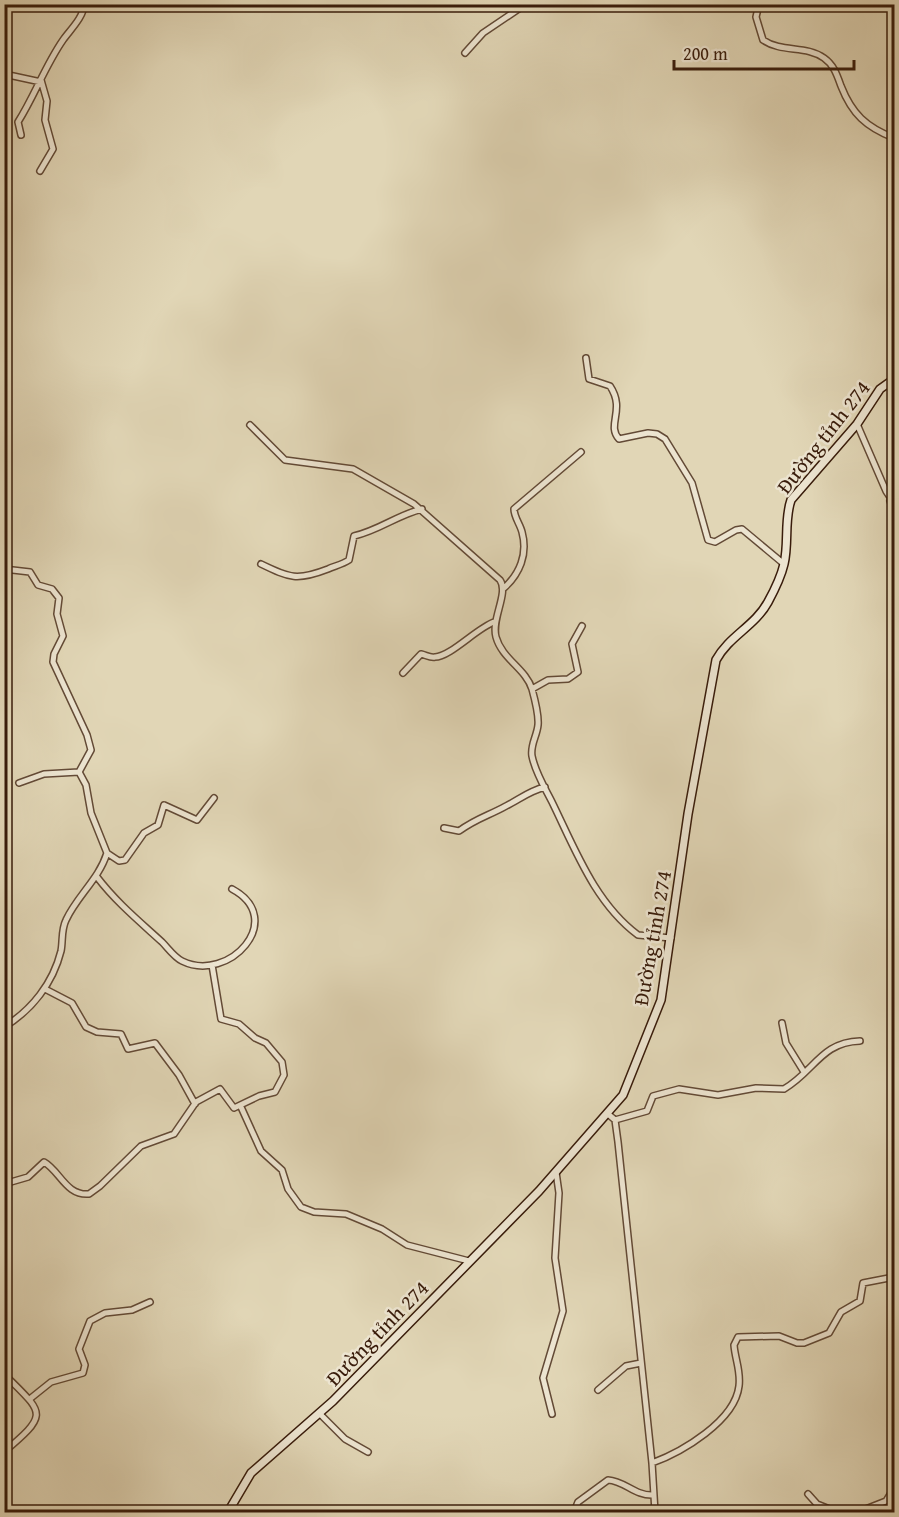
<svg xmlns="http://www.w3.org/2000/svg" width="899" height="1517" font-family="'Gentium Book Plus',serif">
	<rect width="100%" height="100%" fill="#e1d6b6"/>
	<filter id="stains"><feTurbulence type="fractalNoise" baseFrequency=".00333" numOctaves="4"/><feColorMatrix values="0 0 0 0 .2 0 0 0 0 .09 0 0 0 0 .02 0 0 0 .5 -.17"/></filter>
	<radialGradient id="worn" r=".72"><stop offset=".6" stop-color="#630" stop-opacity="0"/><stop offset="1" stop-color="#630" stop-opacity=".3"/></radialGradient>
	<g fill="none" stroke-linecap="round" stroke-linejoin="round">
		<defs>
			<path id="minor" d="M759 4 756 17 763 40C782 53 806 45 824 58 834 65 837 75 841 86 852 114 866 127 894 138
				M465 53 483 33 526 4
				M4 74 41 82
				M21 135 18 122C35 95 45 66 63 40 70 30 84 17 84 4
				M40 171 53 149 45 120 47 101 41 80
				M586 358 589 379 610 386C626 410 606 425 619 439L648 433 657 434 665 439 692 483 708 540 715 542 736 530 742 529 784 564
				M857 424 886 491 894 503
				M250 425 285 460 353 469 414 504 500 580C509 593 491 619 496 637 502 659 526 669 532 689 535 700 539 715 538 725 537 736 530 745 532 756 535 772 545 788 552 802 575 849 595 903 638 935L671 938
				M890 501 894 511
				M261 564C290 578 297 581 328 569 335 566 343 564 349 560L354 536C380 530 397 515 422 509
				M4 569 30 572 38 585 52 589 59 598 57 614 63 636 54 654 53 662 87 735 91 750 79 772 86 785 91 813 107 853C99 879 77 896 66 920 61 930 63 941 61 951 53 983 32 1010 4 1027
				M503 589C520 574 528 554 522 532 520 524 514 517 514 509L581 452
				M403 673 421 654C426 655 430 658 435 657 450 657 477 628 494 622
				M532 689 548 680 568 679 578 672 572 644 582 626
				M19 783 44 774 79 772
				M444 828 459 831C477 818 488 816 506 806 520 799 529 791 545 787
				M107 853 119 861 125 860 144 833 158 825 164 805 197 820 214 798
				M97 877C116 902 139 921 162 942 168 948 174 957 182 961 229 984 288 919 232 889
				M45 989 72 1003 86 1027 97 1032 121 1034 128 1049 155 1043 179 1075 195 1104
				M782 1023 786 1043 804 1072
				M241 1107 261 1151 282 1170 288 1189 301 1207 314 1212 346 1214 382 1229 407 1245 469 1261
				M608 1114 615 1120 618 1142 652 1463 655 1512
				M615 1120 647 1111 653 1096 679 1089 718 1095 756 1088 784 1089C814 1072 821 1042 860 1041
				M4 1184 28 1177 44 1162C60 1171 66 1196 89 1194L100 1186 141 1146 174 1134 196 1102 220 1089 234 1108 259 1096 275 1092 284 1075 282 1062 266 1043 255 1038 239 1024 221 1019 212 965
				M4 1374C44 1414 50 1413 4 1452
				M598 1390 626 1366 641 1363
				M31 1398 51 1382 83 1373 85 1365 79 1349 90 1321 105 1313 132 1310 150 1302
				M319 1413 345 1439 368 1452
				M552 1414 543 1378 563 1311 555 1258 559 1193 556 1172
				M652 1463C682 1452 735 1421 739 1386 741 1371 735 1359 734 1345L738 1337 779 1336 797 1343H804L829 1333 841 1312 860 1301 863 1283 894 1277
				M808 1494 817 1504 837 1512
				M574 1512 578 1502 608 1480C625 1481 635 1496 653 1495
				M858 1512 886 1501 894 1488"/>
			<path id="secondary" d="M228 1512 251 1473 333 1401 539 1191 623 1095 661 1000 688 814 716 660C729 636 755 626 768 602 774 591 781 577 784 564 789 543 784 520 791 500L857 424 880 389 894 379"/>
		</defs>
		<use href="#minor" stroke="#634a36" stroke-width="8"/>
		<use href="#secondary" stroke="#391c0b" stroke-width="10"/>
		<use href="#minor" stroke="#ece4d0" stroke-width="5"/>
		<use href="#secondary" stroke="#ece4d0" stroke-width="7"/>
	</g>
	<g text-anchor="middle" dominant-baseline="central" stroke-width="5" stroke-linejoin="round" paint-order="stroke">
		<g font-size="21" fill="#391c0b" stroke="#ece4d0">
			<text transform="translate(823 437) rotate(-52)">Đường tỉnh 274</text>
			<text transform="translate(652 938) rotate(-80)">Đường tỉnh 274</text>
			<text transform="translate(377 1333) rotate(-46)">Đường tỉnh 274</text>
		</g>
	</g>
	<rect width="899" height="1517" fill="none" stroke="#e1d6b6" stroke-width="24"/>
	<rect x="6" y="6" width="887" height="1505" fill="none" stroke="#391c0b" stroke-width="3"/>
	<rect x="12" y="12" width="875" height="1493" fill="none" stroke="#391c0b" stroke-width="1.5"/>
	<path d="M674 60v9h180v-9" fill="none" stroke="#391c0b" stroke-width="3"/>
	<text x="683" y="60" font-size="18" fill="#391c0b" stroke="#ece4d0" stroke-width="4.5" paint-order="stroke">200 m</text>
	<rect width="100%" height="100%" filter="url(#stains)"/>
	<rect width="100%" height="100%" fill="url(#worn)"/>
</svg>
